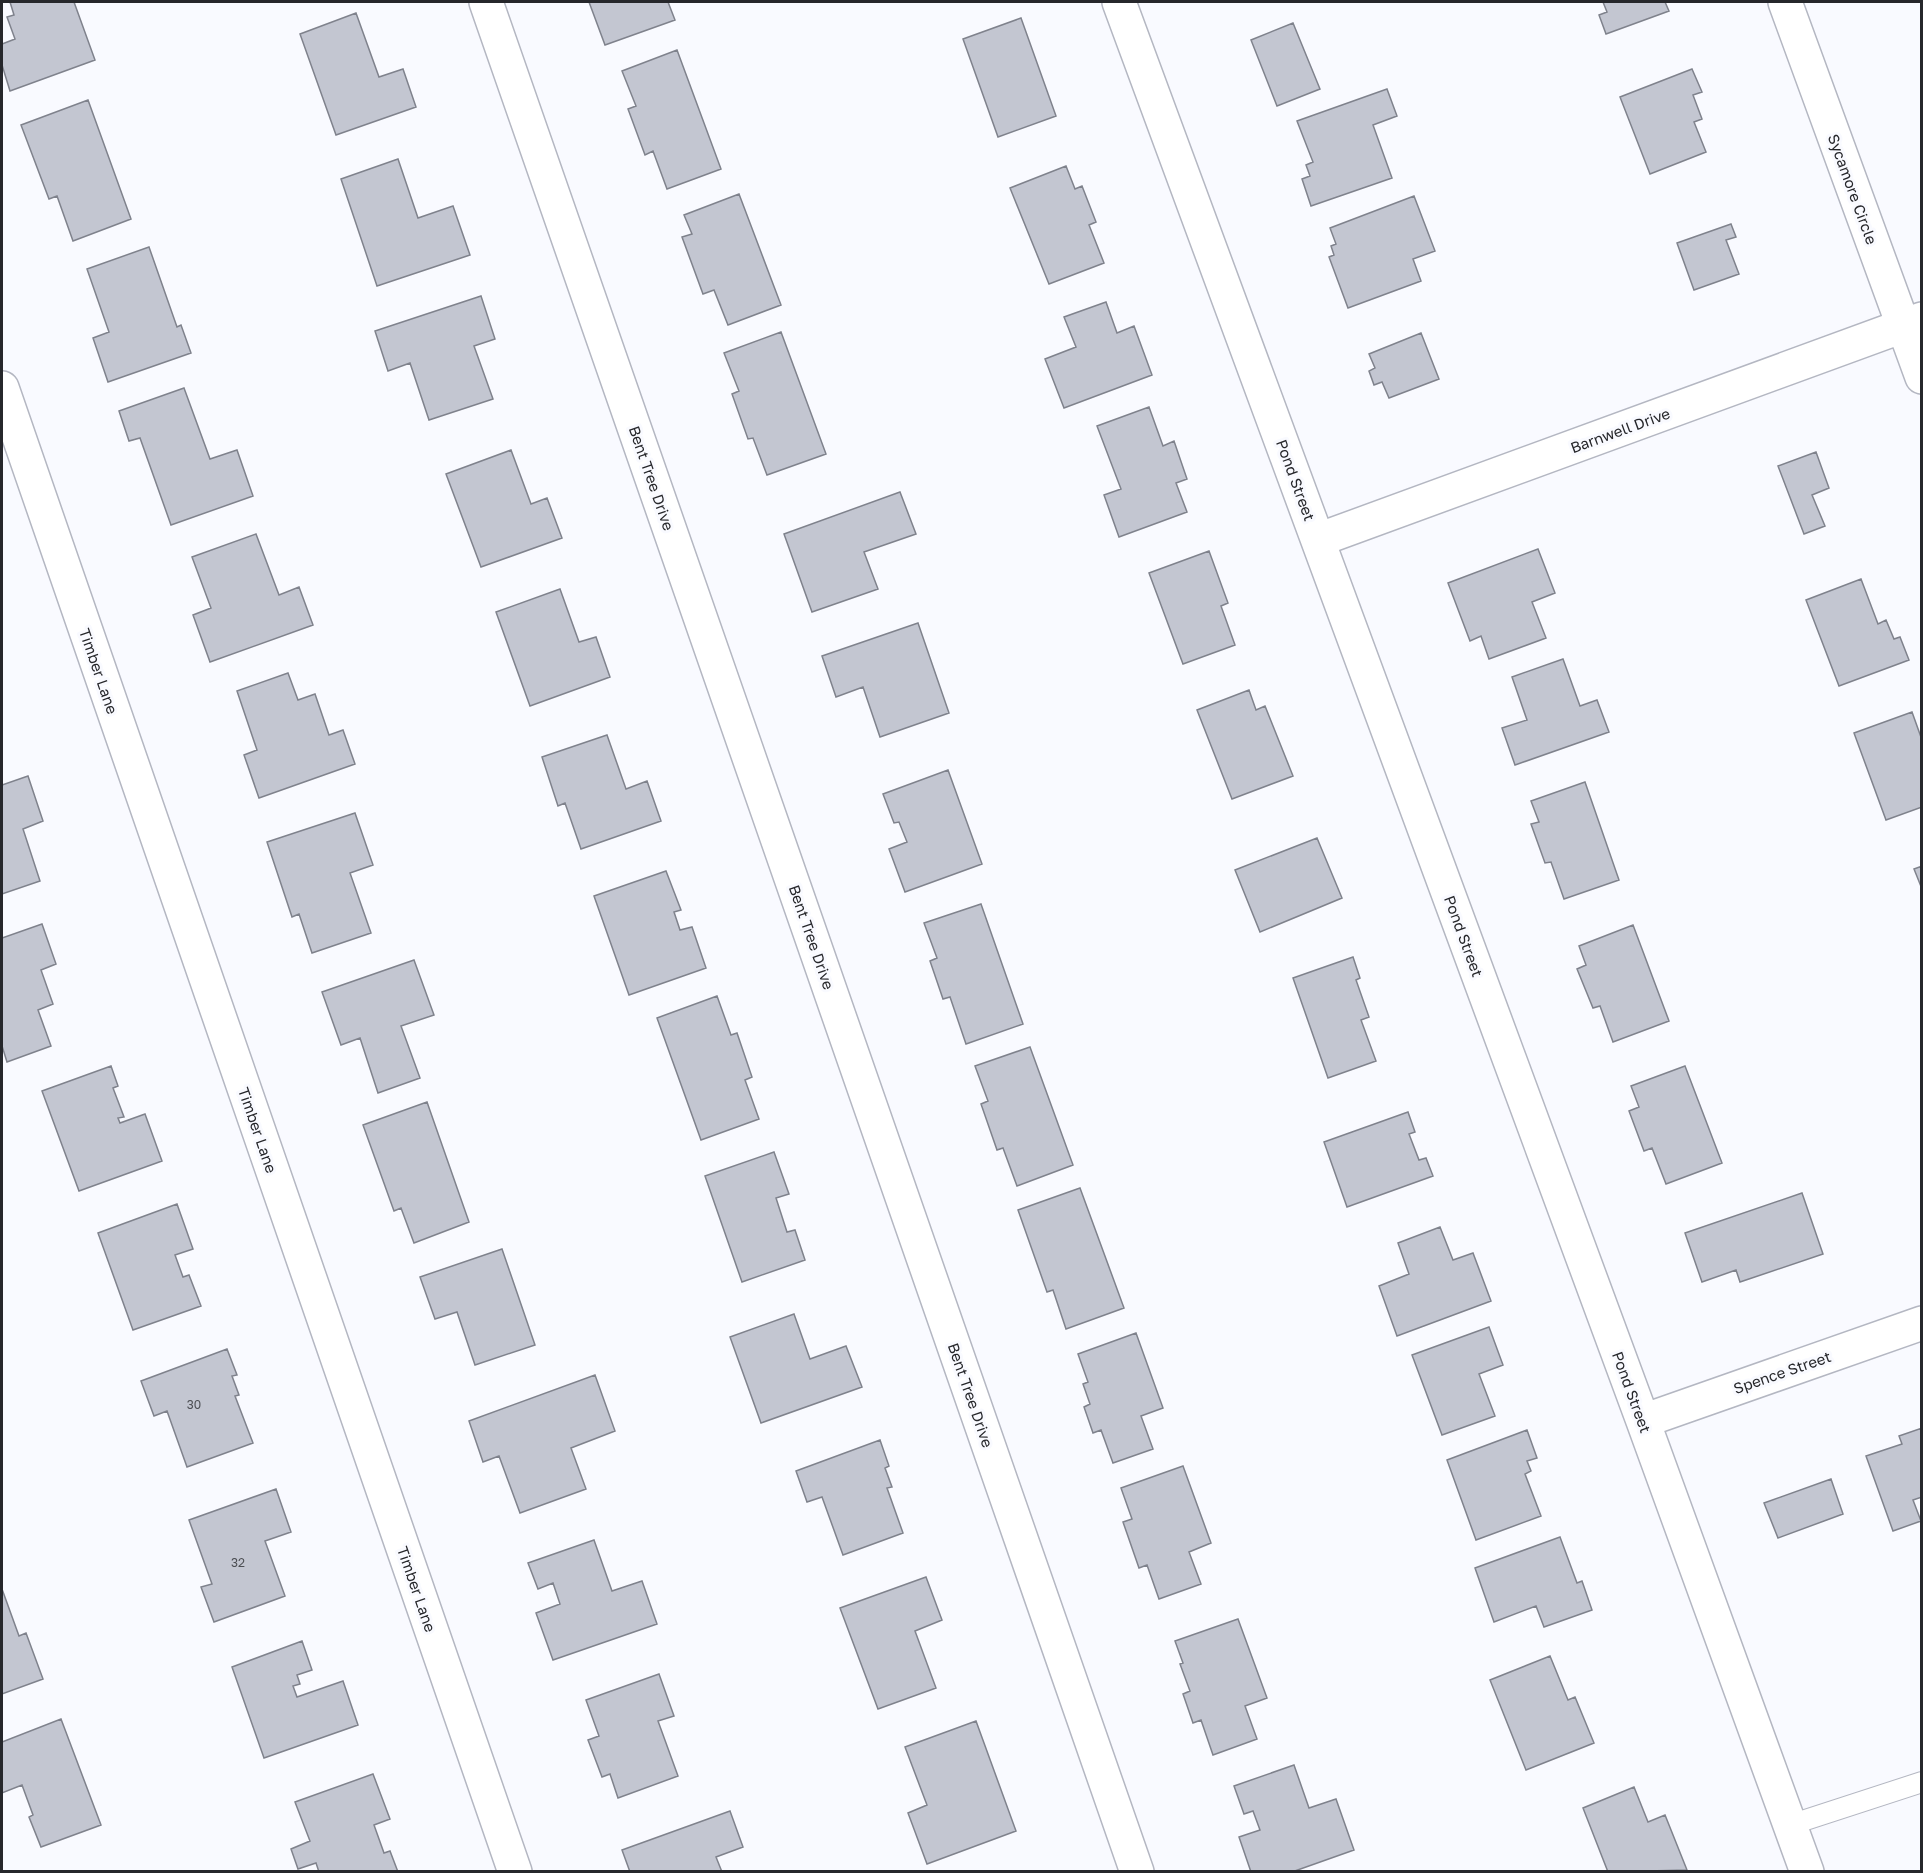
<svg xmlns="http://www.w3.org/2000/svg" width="1923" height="1873" font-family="'Golos Text',sans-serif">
	<rect width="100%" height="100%" fill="#f9faff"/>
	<path fill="#c3c6d1" stroke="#7f828c" stroke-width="1.5" d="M10 2H74L95 60 10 91 2 65V44L15 39 7 17 14 15Z
		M589 2H668L675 20 605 45Z
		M1603 2H1665L1669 11 1606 34 1599 15 1607 12Z
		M356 13 379 77 403 69 416 107 336 135 300 34Z
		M1021 18 1056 116 998 137 963 39Z
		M1293 23 1320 89 1277 106 1251 40Z
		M677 50 721 169 667 189 653 151 645 155 628 109 636 106 622 71Z
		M1692 69 1702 92 1693 95 1702 119 1694 122 1706 152 1650 174 1620 97Z
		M1387 89 1397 116 1373 125 1392 178 1311 206 1302 179 1310 176 1306 165 1313 162 1297 121Z
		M88 100 131 219 73 241 57 196 49 199 21 125Z
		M398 159 418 218 453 206 470 255 377 286 341 179Z
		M1066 166 1075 189 1082 186 1096 222 1089 225 1104 263 1049 284 1010 188Z
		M739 194 781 305 728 325 714 290 703 294 682 237 692 234 684 215Z
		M1414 196 1435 251 1413 259 1421 281 1348 308 1329 257 1334 255 1331 246 1336 244 1330 228Z
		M1731 224 1736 237 1726 240 1739 274 1694 290 1677 243Z
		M149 247 177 327 181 325 191 353 108 382 93 338 109 332 87 269Z
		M481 296 495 339 474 346 493 399 429 420 410 363 388 371 375 331Z
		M1106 302 1117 333 1134 326 1152 375 1064 408 1045 359 1076 347 1064 317Z
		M781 332 826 454 767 475 753 438 748 439 732 394 739 391 724 353Z
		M1421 333 1439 379 1389 398 1382 382 1374 385 1369 371 1375 368 1369 354Z
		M184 388 210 459 237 450 253 496 171 525 140 438 129 441 119 411Z
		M1149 407 1163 446 1174 441 1187 479 1176 483 1187 512 1119 537 1104 495 1121 489 1097 426Z
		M511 450 531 504 547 498 562 538 481 567 446 474Z
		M1816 452 1829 488 1812 495 1825 526 1804 534 1778 466Z
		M900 492 916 534 864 552 878 589 812 612 784 534Z
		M256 534 279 595 299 587 313 625 210 662 193 615 211 608 192 557Z
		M1538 549 1555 593 1532 602 1546 638 1489 659 1481 636 1470 641 1448 583Z
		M1209 551 1228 603 1221 606 1235 645 1183 664 1149 573Z
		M1861 579 1878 624 1886 620 1894 639 1900 637 1909 660 1839 686 1806 600Z
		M560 589 579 642 596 637 610 677 530 706 496 612Z
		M918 623 949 713 880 737 863 687 836 697 822 656Z
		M1563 659 1580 706 1597 700 1609 732 1515 765 1502 728 1527 720 1512 677Z
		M288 673 298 700 315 694 329 735 343 730 355 764 259 798 244 755 257 750 237 691Z
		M1249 690 1256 710 1265 706 1293 776 1232 799 1197 710Z
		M1912 712 1922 740V807L1886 820 1854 733Z
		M607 735 626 789 647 781 661 821 581 849 565 803 558 806 542 757Z
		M948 770 982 864 905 892 889 849 907 842 899 822 894 823 883 794Z
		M28 776 43 821 23 829 40 881 2 894V785Z
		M1585 782 1619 880 1564 899 1551 862 1545 863 1531 824 1539 822 1531 801Z
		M355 813 373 865 350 873 371 933 312 953 299 914 292 917 267 842Z
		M1317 838 1342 898 1260 932 1235 870Z
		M1922 866V889L1914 869Z
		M666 871 681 910 674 912 680 930 692 927 706 968 629 995 594 896Z
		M981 904 1023 1024 966 1044 950 997 943 999 930 961 937 958 924 923Z
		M42 924 56 964 41 970 53 1004 38 1010 51 1046 7 1062 2 1046V938Z
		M1633 925 1669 1021 1613 1042 1600 1006 1593 1008 1577 969 1586 965 1579 946Z
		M1353 957 1360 978 1356 980 1369 1017 1361 1020 1376 1061 1328 1078 1293 978Z
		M414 960 434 1015 401 1026 420 1078 378 1093 360 1038 341 1045 322 992Z
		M717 996 731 1035 737 1033 752 1077 745 1080 759 1119 701 1140 657 1018Z
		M1030 1047 1073 1165 1017 1186 1003 1148 997 1150 981 1104 988 1101 975 1066Z
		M111 1066 118 1086 113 1088 124 1117 118 1118 120 1123 145 1114 162 1161 79 1191 42 1091Z
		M1685 1066 1722 1163 1666 1184 1652 1148 1644 1151 1629 1111 1639 1107 1631 1086Z
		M427 1102 469 1222 414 1243 401 1208 394 1211 363 1125Z
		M1408 1112 1415 1132 1409 1134 1419 1160 1426 1158 1433 1176 1347 1207 1324 1142Z
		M774 1152 789 1194 776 1198 787 1232 795 1230 805 1260 742 1282 705 1176Z
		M1080 1188 1124 1308 1066 1329 1053 1290 1047 1292 1018 1210Z
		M1802 1193 1823 1254 1740 1282 1736 1270 1702 1282 1685 1233Z
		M177 1204 193 1249 175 1255 183 1277 189 1275 201 1306 133 1330 98 1233Z
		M1440 1227 1453 1260 1473 1253 1491 1301 1397 1336 1379 1286 1409 1274 1398 1243Z
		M502 1249 535 1345 475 1365 457 1312 435 1319 420 1277Z
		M794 1314 810 1359 846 1346 862 1387 761 1423 730 1337Z
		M1489 1327 1503 1365 1479 1374 1495 1416 1442 1435 1412 1355Z
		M1136 1333 1163 1408 1141 1416 1153 1449 1113 1463 1101 1430 1093 1433 1084 1407 1090 1404 1083 1384 1088 1382 1078 1354Z
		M227 1349 237 1375 232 1376 239 1395 235 1396 253 1443 187 1467 167 1411 154 1416 141 1381Z
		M595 1375 615 1431 571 1448 586 1489 520 1513 499 1456 483 1462 469 1421Z
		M1922 1428V1497L1913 1500 1921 1521 1893 1531 1866 1456 1902 1444 1899 1436Z
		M1527 1430 1537 1458 1527 1461 1531 1471 1525 1474 1541 1516 1476 1540 1447 1460Z
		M880 1440 889 1466 885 1468 892 1487 887 1488 903 1533 843 1555 822 1497 807 1502 796 1471Z
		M1183 1466 1211 1543 1189 1552 1201 1584 1159 1599 1147 1565 1139 1568 1123 1522 1132 1519 1121 1488Z
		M1831 1479 1843 1514 1778 1538 1764 1503Z
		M276 1489 291 1532 265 1541 285 1596 214 1622 201 1587 212 1584 189 1520Z
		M1560 1537 1577 1583 1582 1581 1592 1610 1544 1627 1536 1606 1494 1622 1475 1568Z
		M594 1540 612 1591 642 1581 657 1624 553 1660 536 1613 560 1604 553 1583 538 1589 528 1563Z
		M926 1577 942 1620 915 1631 936 1688 878 1709 840 1608Z
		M2 1589 19 1636 26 1633 43 1679 2 1694Z
		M1238 1619 1267 1698 1245 1706 1257 1739 1213 1755 1201 1720 1193 1723 1183 1694 1190 1691 1180 1664 1183 1663 1175 1641Z
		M302 1641 312 1670 297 1675 300 1684 293 1686 297 1697 343 1681 358 1725 264 1758 232 1667Z
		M1550 1656 1568 1700 1575 1697 1594 1743 1526 1770 1490 1680Z
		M659 1674 674 1716 658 1721 678 1776 618 1798 610 1774 602 1777 588 1740 599 1736 586 1700Z
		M61 1719 101 1825 41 1847 29 1817 33 1815 22 1785 2 1793V1742Z
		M976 1721 1016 1831 927 1864 908 1813 927 1805 905 1747Z
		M1294 1765 1309 1808 1336 1799 1354 1850 1292 1872H1251L1239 1837 1260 1830 1253 1811 1244 1814 1234 1786Z
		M373 1774 390 1819 374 1825 384 1853 390 1851 398 1872H319L316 1863 298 1869 291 1849 310 1841 295 1802Z
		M1634 1787 1648 1822 1665 1815 1687 1870 1608 1872 1583 1808Z
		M730 1811 743 1847 716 1857 722 1872H630L622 1850Z"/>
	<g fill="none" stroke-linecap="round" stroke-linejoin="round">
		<defs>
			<path id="service" d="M1790 1825 1922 1782"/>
			<path id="minor" d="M486 2 1137 1872
				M1119 2 1643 1421 1807 1872
				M1785 2 1922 377
				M2 388 515 1872
				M1318 540 1922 319
				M1643 1421 1922 1323"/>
		</defs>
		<use href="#service" stroke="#b4b7c2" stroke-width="22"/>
		<use href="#minor" stroke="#b4b7c2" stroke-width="36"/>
		<use href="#service" stroke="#fff" stroke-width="20"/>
		<use href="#minor" stroke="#fff" stroke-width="33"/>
	</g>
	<g text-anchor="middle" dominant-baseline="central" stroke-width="6" stroke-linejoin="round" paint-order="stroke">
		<g font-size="12" fill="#4d4f54">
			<text x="194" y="1404">30</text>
			<text x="238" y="1562">32</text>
		</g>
		<g font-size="15" fill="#26272b" stroke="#f9faff">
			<text transform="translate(1853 189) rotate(70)">Sycamore Circle</text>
			<text transform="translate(1620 430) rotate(-20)">Barnwell Drive</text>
			<text transform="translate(652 478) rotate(71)">Bent Tree Drive</text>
			<text transform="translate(1296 480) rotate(70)">Pond Street</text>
			<text transform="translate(99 671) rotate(71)">Timber Lane</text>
			<text transform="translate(1464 936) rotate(70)">Pond Street</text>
			<text transform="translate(812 937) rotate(71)">Bent Tree Drive</text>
			<text transform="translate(258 1130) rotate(71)">Timber Lane</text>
			<text transform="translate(1782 1372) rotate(-19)">Spence Street</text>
			<text transform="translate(1632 1392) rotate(70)">Pond Street</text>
			<text transform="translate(971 1395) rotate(71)">Bent Tree Drive</text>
			<text transform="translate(417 1589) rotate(71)">Timber Lane</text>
		</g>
	</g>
	<rect width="1923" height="1873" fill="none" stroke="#26272b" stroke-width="6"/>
</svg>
